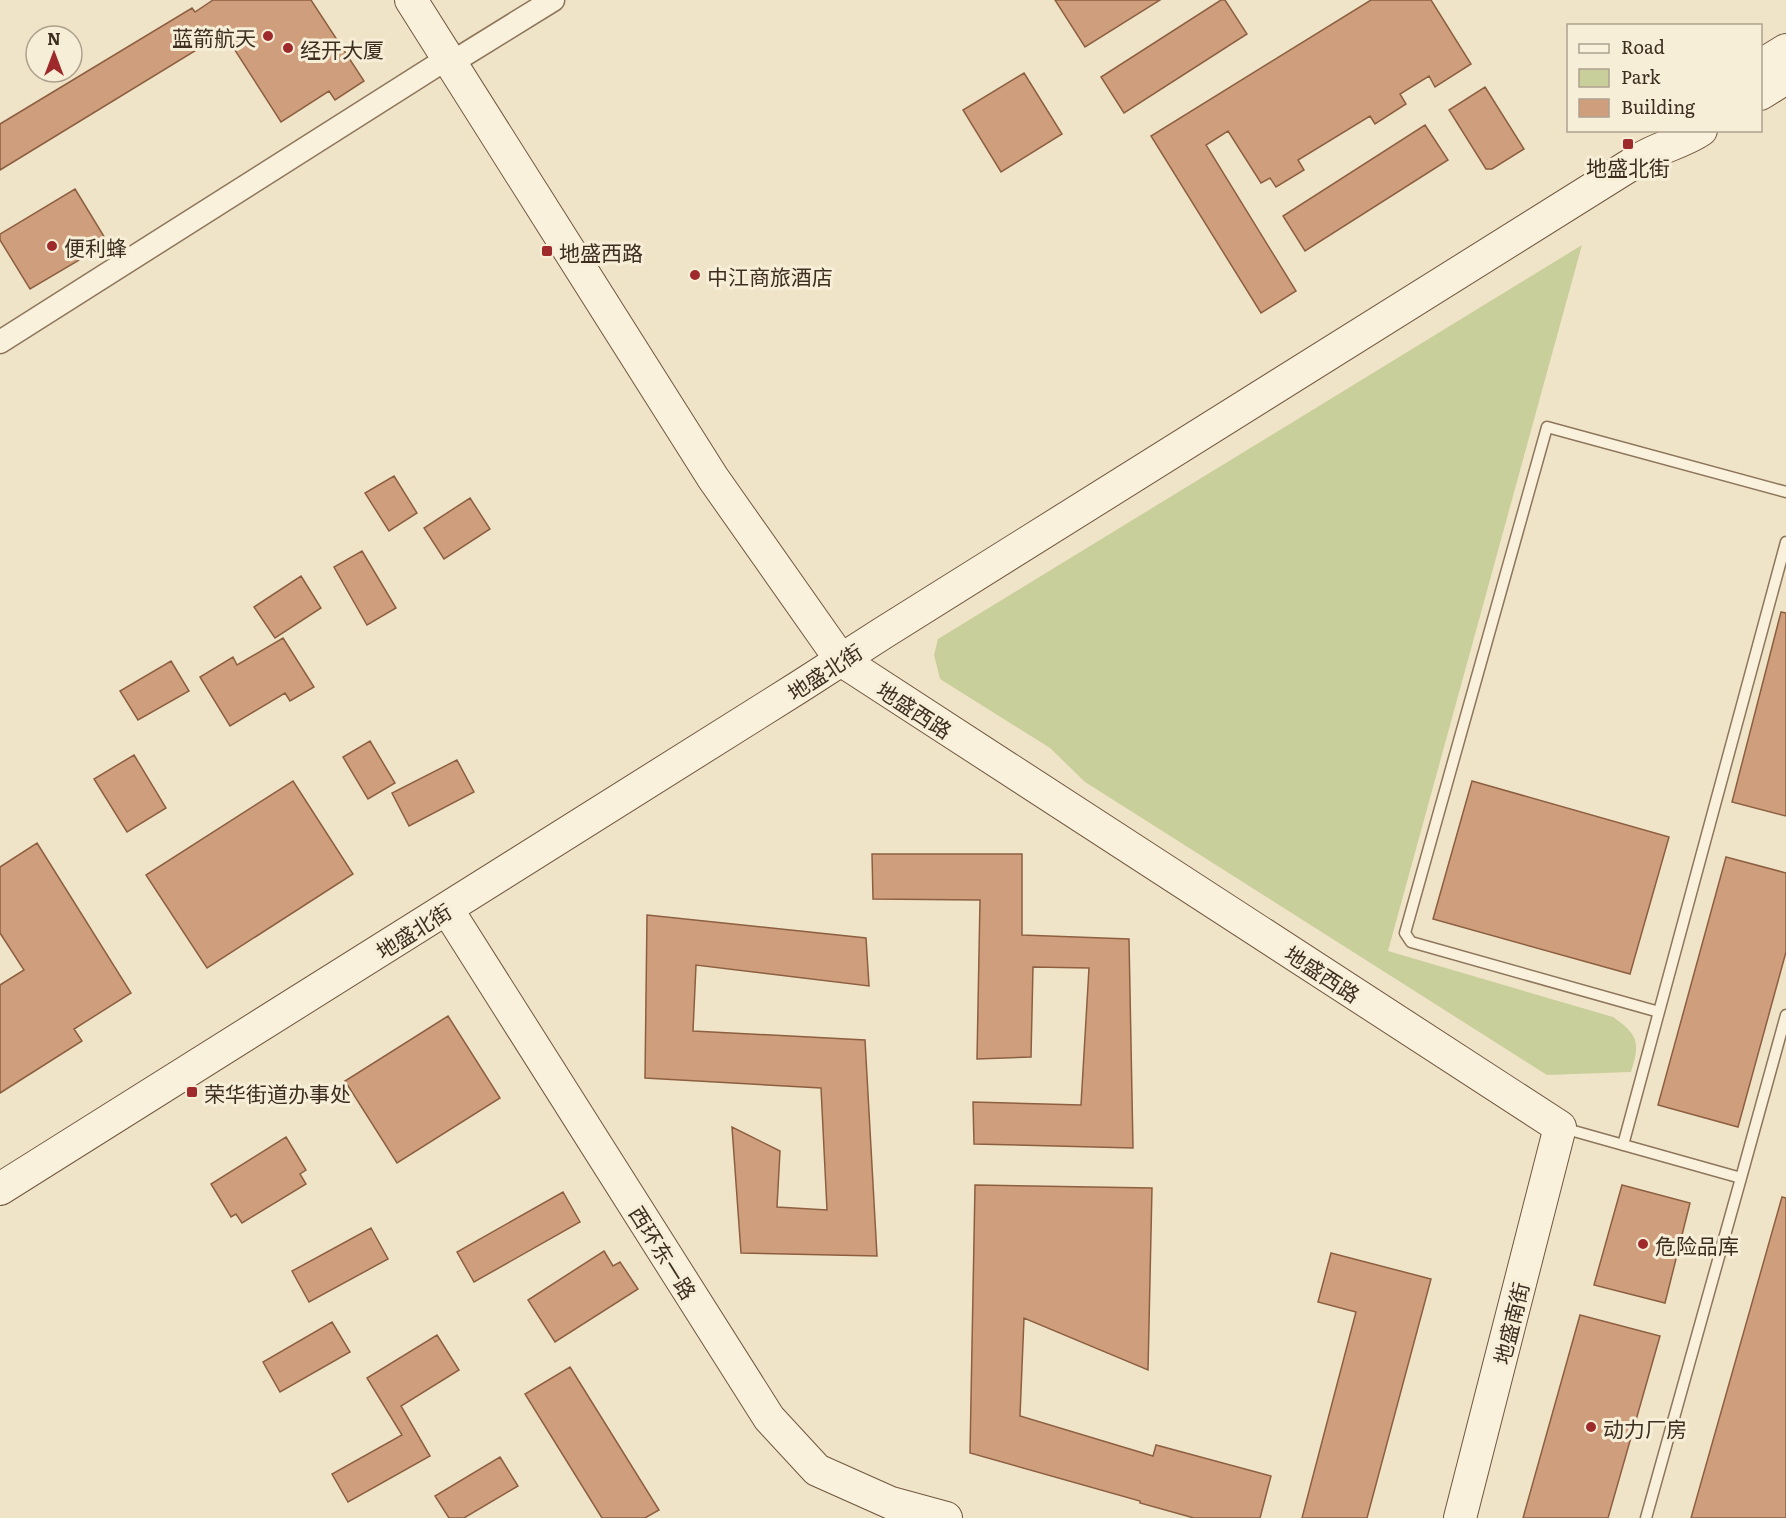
<svg xmlns="http://www.w3.org/2000/svg" width="1786" height="1518" font-family="Literata,'Noto Sans SC',serif">
	<rect width="100%" height="100%" fill="#f0e4c8"/>
	<path fill="#c9cf9b" d="M1582 245 1388 951 1613 1017C1639 1035 1640 1043 1631 1072L1547 1075 1085 782 1050 748 940 679 934 655 938 639Z"/>
	<path fill="#cf9f7d" stroke="#8d5f41" stroke-width="1.5" d="M213 0H311L364 81 335 100 329 91 281 122 224 33 0 170V124L192 8 195 12Z
		M1055 0H1160L1085 47Z
		M1221 0H1225L1247 34 1124 113 1101 77Z
		M1371 0H1431L1471 64 1435 87 1429 76 1400 94 1406 104 1375 124 1370 116 1298 160 1304 170 1276 187 1270 178 1261 183 1228 131 1206 145 1296 291 1261 313 1151 136Z
		M1024 73 1062 134 1001 172 963 110Z
		M1485 87 1524 149 1492 169H1486L1449 110Z
		M1425 125 1448 160 1305 251 1283 216Z
		M75 189 108 243 30 289 0 240V234Z
		M394 476 417 513 389 531 365 493Z
		M470 498 490 529 444 559 424 528Z
		M362 551 396 608 367 625 334 567Z
		M301 576 321 608 275 638 254 607Z
		M1781 612 1786 613V816L1732 802Z
		M283 638 314 687 290 701 285 693 230 726 200 677 233 657 237 665Z
		M171 661 189 691 138 720 120 691Z
		M370 741 395 783 368 799 343 757Z
		M134 755 166 808 127 832 94 779Z
		M457 760 474 792 409 826 392 793Z
		M293 781 353 874 207 968 146 875Z
		M1472 781 1669 837 1630 974 1433 919Z
		M37 843 131 993 74 1029 82 1041 0 1093V985L24 970 0 933V867Z
		M872 854H1022V935L1129 939 1133 1148 974 1144 973 1102 1081 1105 1089 968 1033 967 1031 1057 977 1059 980 900 873 899Z
		M1726 857 1786 873V952L1738 1127 1658 1105Z
		M647 915 866 938 869 986 696 965 693 1031 865 1040 877 1256 741 1253 732 1127 780 1151 777 1207 827 1210 821 1088 645 1078Z
		M448 1016 500 1098 397 1163 345 1081Z
		M286 1137 306 1170 300 1174 306 1184 242 1223 236 1214 231 1217 211 1184Z
		M975 1185 1152 1188 1148 1370 1024 1318 1020 1416 1153 1456 1156 1445 1271 1476 1260 1518H1194L1140 1503V1501L970 1453Z
		M1622 1185 1690 1203 1665 1303 1594 1285Z
		M563 1192 580 1222 474 1282 457 1252Z
		M1782 1197 1786 1198V1518H1691Z
		M371 1228 388 1259 309 1302 292 1271Z
		M604 1251 613 1266 620 1262 638 1289 555 1342 528 1300Z
		M1331 1253 1431 1279 1367 1518H1302L1356 1312 1318 1302Z
		M1580 1315 1660 1336 1608 1518H1523Z
		M332 1322 350 1352 280 1392 263 1362Z
		M437 1335 459 1370 401 1406 430 1456 348 1502 332 1474 402 1435 367 1378Z
		M570 1367 659 1510 645 1518H602L525 1394Z
		M500 1457 518 1486 464 1518H449L435 1496Z"/>
	<g fill="none" stroke-linecap="round" stroke-linejoin="round">
		<defs>
			<path id="lane" d="M1659 1012 1411 942 1405 933 1547 427 1786 492
				M1563 1128 1741 1178 1646 1518
				M1623 1145 1786 542
				M1741 1178 1786 1015"/>
			<path id="street" d="M451 63 553 0
				M0 342 448 58"/>
			<path id="secondary" d="M411 0 713 478 841 660 1560 1127 1460 1518
				M1760 66 1786 50
				M1760 94 1786 78
				M447 909 769 1418 817 1470 891 1503 946 1518
				M0 1189 799 687 883 633 1640 159C1659 147 1682 143 1701 130"/>
		</defs>
		<use href="#lane" stroke="#8d765c" stroke-width="13"/>
		<use href="#street" stroke="#8d765c" stroke-width="25"/>
		<use href="#secondary" stroke="#6f573f" stroke-width="34"/>
		<use href="#lane" stroke="#faf1dc" stroke-width="10"/>
		<use href="#street" stroke="#faf1dc" stroke-width="22"/>
		<use href="#secondary" stroke="#faf1dc" stroke-width="32"/>
	</g>
	<g fill="#9e2a2b" stroke="#f7eed8" stroke-width="2">
		<circle cx="268" cy="36" r="6"/>
		<circle cx="288" cy="48" r="6"/>
		<rect x="1622" y="138" width="12" height="12" rx="3"/>
		<circle cx="52" cy="246" r="6"/>
		<rect x="541" y="245" width="12" height="12" rx="3"/>
		<circle cx="695" cy="275" r="6"/>
		<rect x="186" y="1086" width="12" height="12" rx="3"/>
		<circle cx="1643" cy="1244" r="6"/>
		<circle cx="1591" cy="1427" r="6"/>
	</g>
	<g text-anchor="middle" dominant-baseline="central" stroke-width="6" stroke-linejoin="round" paint-order="stroke">
		<g font-size="21" fill="#3d2e20" stroke="#f7eed8" text-anchor="start">
			<text x="256" y="36" text-anchor="end">蓝箭航天</text>
			<text x="300" y="48">经开大厦</text>
			<text x="1628" y="166" text-anchor="middle">地盛北街</text>
			<text x="64" y="246">便利蜂</text>
			<text x="559" y="251">地盛西路</text>
			<text x="707" y="275">中江商旅酒店</text>
			<text x="204" y="1092">荣华街道办事处</text>
			<text x="1655" y="1244">危险品库</text>
			<text x="1603" y="1427">动力厂房</text>
		</g>
		<g font-size="21" fill="#3d2e20" stroke="#f7eed8">
			<text transform="translate(824 671) rotate(-33)">地盛北街</text>
			<text transform="translate(915 709) rotate(33)">地盛西路</text>
			<text transform="translate(413 930) rotate(-32)">地盛北街</text>
			<text transform="translate(1323 973) rotate(33)">地盛西路</text>
			<text transform="translate(664 1252) rotate(58)">西环东一路</text>
			<text transform="translate(1510 1323) rotate(-76)">地盛南街</text>
		</g>
	</g>
	<rect x="1567" y="24" width="195" height="108" fill="#f7eed8" stroke="#ada18e" stroke-width="1.5"/>
	<rect x="1579" y="44" width="30" height="9" fill="#faf1dc" stroke="#ada18e" stroke-width="1.5"/>
	<text x="1621" y="54" font-size="18" fill="#3d2e20">Road</text>
	<rect x="1579" y="69" width="30" height="18" fill="#c9cf9b" stroke="#ada18e" stroke-width="1.5"/>
	<text x="1621" y="84" font-size="18" fill="#3d2e20">Park</text>
	<rect x="1579" y="99" width="30" height="18" fill="#cf9f7d" stroke="#ada18e" stroke-width="1.5"/>
	<text x="1621" y="114" font-size="18" fill="#3d2e20">Building</text>
	<g transform="translate(54 54)"><circle r="28" fill="#f7eed8" stroke="#ada18e" stroke-width="1.5"/>
	<path d="M0-4.5L10 22L0 15L-10 22Z" fill="#9e2a2b"/>
	<text y="-9" font-size="16" font-weight="bold" text-anchor="middle" fill="#3d2e20">N</text>
	</g>
</svg>
